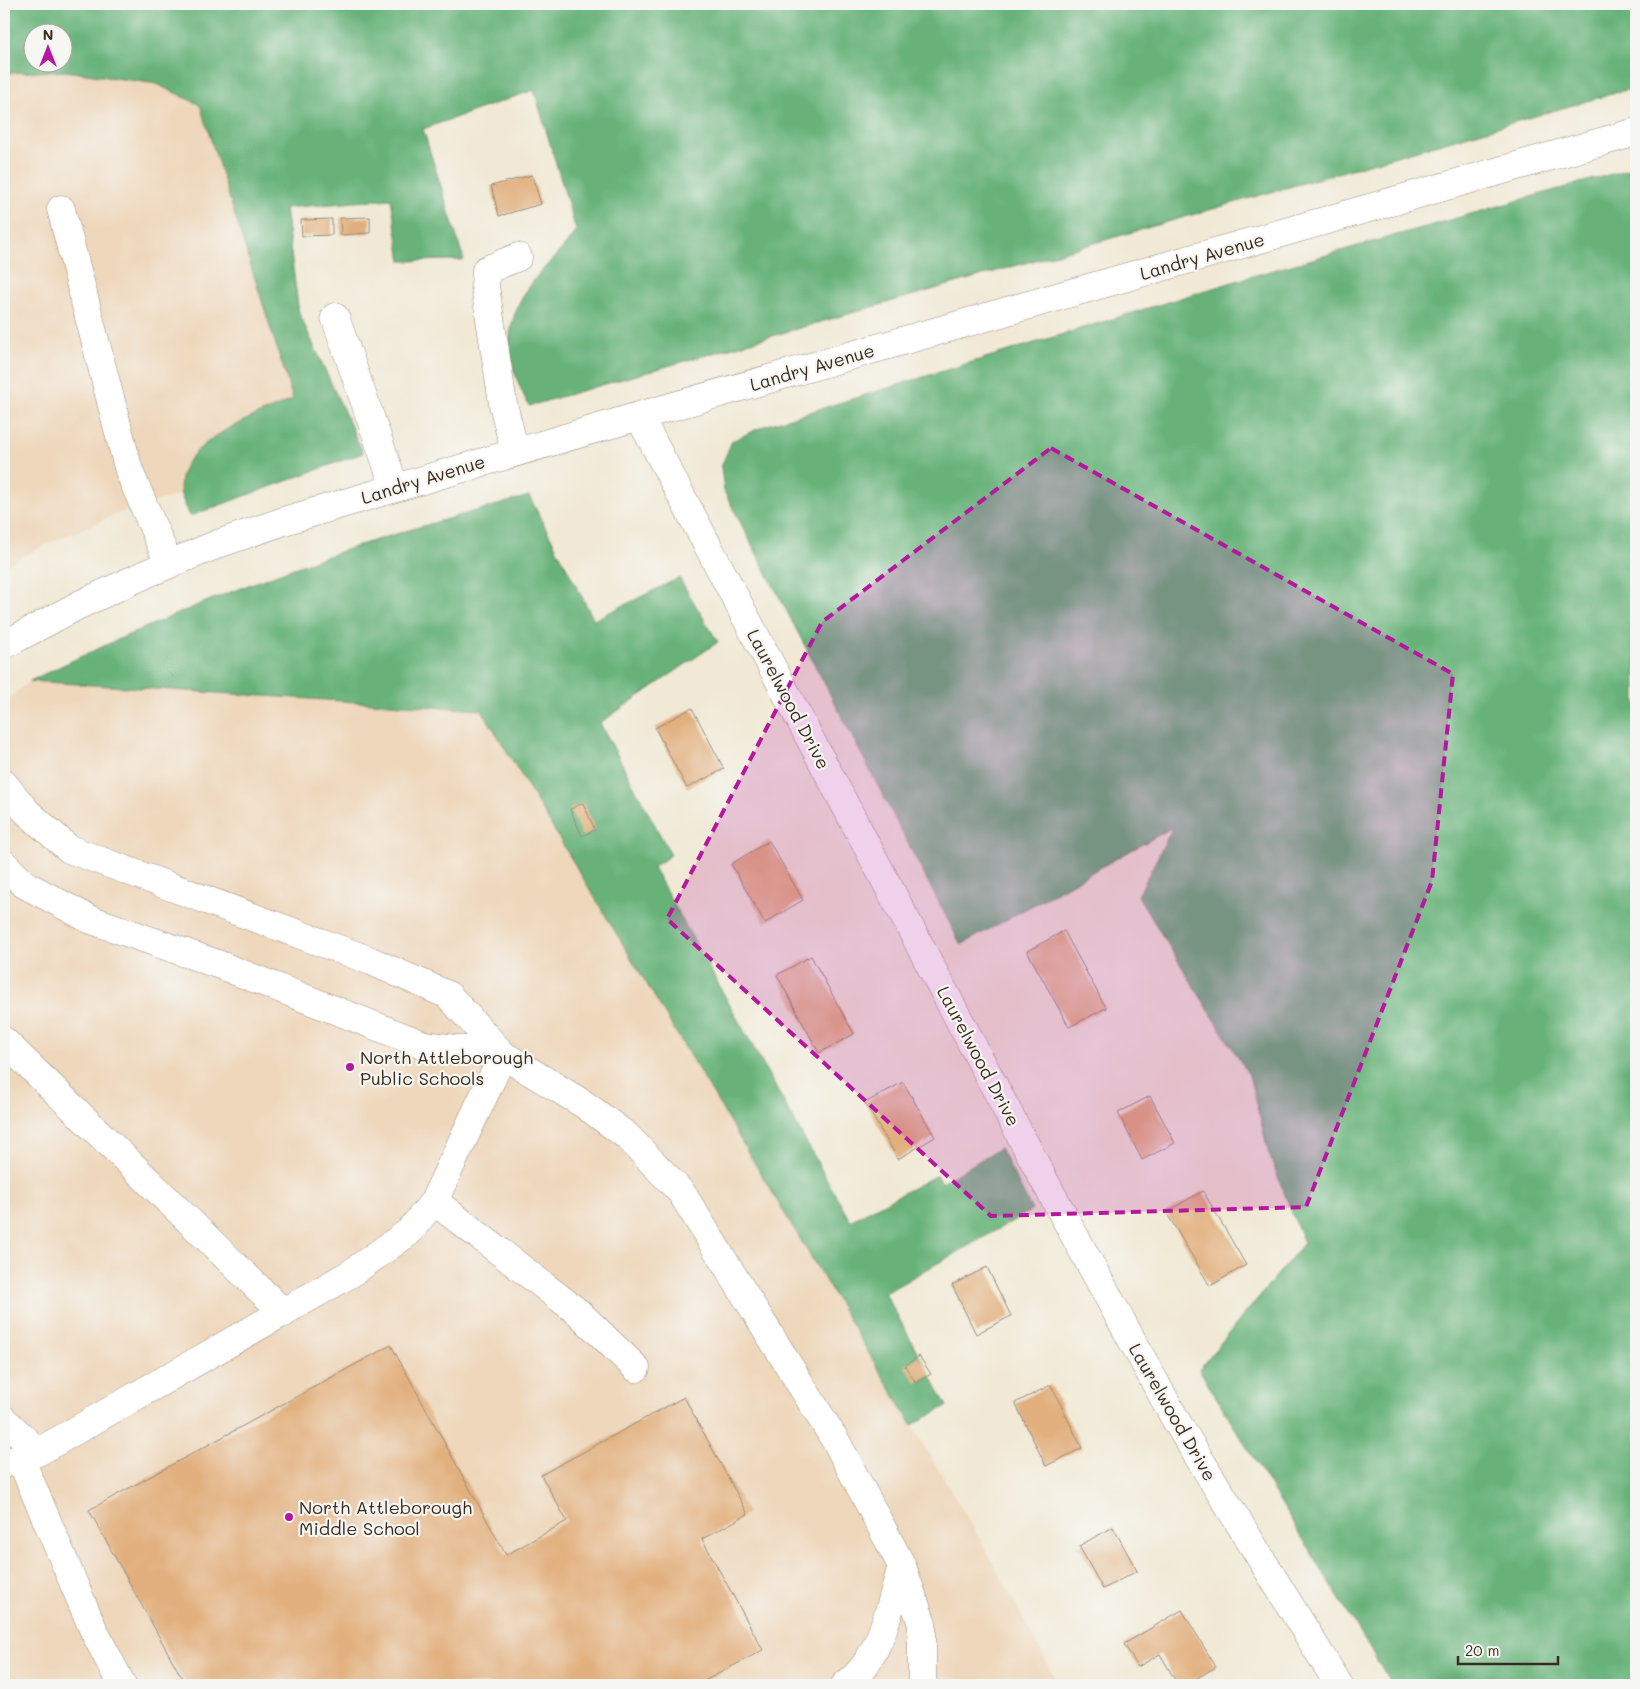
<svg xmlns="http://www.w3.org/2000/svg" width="1640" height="1689" font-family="Mali,sans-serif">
	<rect width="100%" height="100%" fill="#f6f6f2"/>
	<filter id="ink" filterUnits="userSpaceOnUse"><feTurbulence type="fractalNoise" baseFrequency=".02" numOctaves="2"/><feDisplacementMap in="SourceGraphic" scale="10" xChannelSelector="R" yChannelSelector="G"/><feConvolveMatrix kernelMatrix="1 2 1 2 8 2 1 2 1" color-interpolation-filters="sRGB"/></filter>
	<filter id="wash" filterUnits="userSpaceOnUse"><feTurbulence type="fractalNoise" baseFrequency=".0096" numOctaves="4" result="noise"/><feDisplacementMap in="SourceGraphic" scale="20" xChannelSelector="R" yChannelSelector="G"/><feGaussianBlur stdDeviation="1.12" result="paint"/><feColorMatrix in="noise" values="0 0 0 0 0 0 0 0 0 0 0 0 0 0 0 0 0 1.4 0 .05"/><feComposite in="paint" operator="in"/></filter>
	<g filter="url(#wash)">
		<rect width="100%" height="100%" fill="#f1e9d5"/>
		<path fill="#eed7bb" d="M65 71 158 84 200 105 293 399 240 422 205 443 182 475 181 494 127 510 43 546 4 567V73Z
			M30 681 482 710 980 1539 1059 1685H4V702Z"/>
		<path fill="#68b27a" stroke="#526e4c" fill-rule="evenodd" d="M4 4H1636V87L529 406C507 363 500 330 529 287 543 266 563 252 576 230L534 90 423 129 464 260 401 261 391 199 285 208 299 313 363 453 190 516C187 509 183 502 181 495 171 441 258 417 293 399L200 105 157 84 65 71 4 73ZM32 32H62V62H32Z
			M1636 167V1685H1392L1199 1369 1304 1243 1269 1154 1249 1075 1138 896 1173 827 961 945 724 491 721 467 732 441 764 426 1249 277Z
			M529 496 594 620 679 578 718 642 600 723 671 855 653 867 850 1221 937 1175 942 1183 1000 1148 1032 1210 885 1293 947 1406 912 1425 482 710 30 681C142 626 257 578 376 540 427 524 478 511 529 496Z"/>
		<g id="blocks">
			<path fill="#e2b07f" d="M532 175 541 204 499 216 491 186Z
				M370 217V233L341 235 340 218Z
				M332 219V235L302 236 301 220Z
				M692 708 724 769 687 788 655 728Z
				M583 803 595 830 582 836 570 809Z
				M769 841 803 900 765 923 731 864Z
				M1064 931 1106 1008 1069 1027 1027 951Z
				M811 956 854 1034 819 1053 777 975Z
				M903 1082 935 1137 898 1159 865 1103Z
				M1150 1096 1175 1143 1142 1160 1118 1113Z
				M1203 1191 1246 1265 1210 1286 1166 1212Z
				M987 1267 1011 1316 976 1334 952 1285Z
				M391 1345 506 1555 567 1521 541 1475 684 1397 748 1514 702 1539 763 1650 697 1685H186L89 1510Z
				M919 1356 931 1374 916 1383 905 1366Z
				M1051 1385 1082 1448 1046 1466 1015 1403Z
				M1113 1527 1137 1571 1103 1589 1079 1546Z
				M1182 1610 1216 1667 1185 1685H1178L1160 1654 1138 1667 1124 1644Z"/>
		</g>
	</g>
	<g filter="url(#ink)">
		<use href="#blocks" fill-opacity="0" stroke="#968a7a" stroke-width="1"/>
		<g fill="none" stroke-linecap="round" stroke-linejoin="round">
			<defs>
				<path id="minor" d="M61 209 129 471 169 564
					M335 317 395 488
					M639 416 1044 1180 1178 1424 1339 1685
					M515 452 503 404 485 286 486 270 518 257
					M4 645 79 605 148 573 218 544 284 521 639 416 1636 132
					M4 784 27 812 69 849 371 961 448 995 503 1055 585 1105 627 1136 681 1192 837 1443 902 1566 922 1624V1685
					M4 864 24 884 89 919 220 965 424 1045 503 1055
					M4 1041 284 1313
					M434 1201 579 1313 636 1368
					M4 1420 38 1452
					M21 1460 94 1631 122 1685
					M4 1464 38 1452 350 1274 409 1232 434 1201 503 1055
					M845 1685C881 1660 890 1605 902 1566"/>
			</defs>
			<use href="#minor" stroke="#968a7a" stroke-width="29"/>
			<use href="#minor" stroke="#fff" stroke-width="28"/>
		</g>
	</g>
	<path fill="#b5179e" fill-opacity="0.2" stroke="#b5179e" stroke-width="4" stroke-dasharray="10 6" stroke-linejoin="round" d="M1051 448 1453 674 1432 881 1306 1207 991 1216 667 919 822 622Z"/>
	<g fill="#b5179e" stroke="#f6f6f2" stroke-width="2">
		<circle cx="350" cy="1067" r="5"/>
		<circle cx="289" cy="1517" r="5"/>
	</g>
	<g text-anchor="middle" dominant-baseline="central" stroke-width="4.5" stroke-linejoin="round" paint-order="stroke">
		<g font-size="18" fill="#3b2a1e" stroke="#f6f6f2">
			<text transform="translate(1202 256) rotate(-16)">Landry Avenue</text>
			<text transform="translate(812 367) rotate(-16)">Landry Avenue</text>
			<text transform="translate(423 479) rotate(-17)">Landry Avenue</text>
			<text transform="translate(789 699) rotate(62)">Laurelwood Drive</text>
			<text transform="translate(979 1056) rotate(62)">Laurelwood Drive</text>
			<text transform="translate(1173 1412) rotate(60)">Laurelwood Drive</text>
		</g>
		<g font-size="18" fill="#3b2a1e" stroke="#f6f6f2" text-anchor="start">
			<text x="360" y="1057">North Attleborough<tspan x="360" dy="21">Public Schools</tspan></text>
			<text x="299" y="1507">North Attleborough<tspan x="299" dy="21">Middle School</tspan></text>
		</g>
	</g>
	<rect width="1640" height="1689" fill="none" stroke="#f6f6f2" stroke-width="20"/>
	<g transform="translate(48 48)"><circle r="24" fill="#f6f6f2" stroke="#aba49d"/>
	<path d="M0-4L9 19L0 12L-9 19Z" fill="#b5179e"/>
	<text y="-8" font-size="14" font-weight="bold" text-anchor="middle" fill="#3b2a1e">N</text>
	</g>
	<path d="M1458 1656v8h100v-8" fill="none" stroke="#3b2a1e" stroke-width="2.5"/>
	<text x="1465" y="1656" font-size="15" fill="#3b2a1e" stroke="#f6f6f2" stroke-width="4" paint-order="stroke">20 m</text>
</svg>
